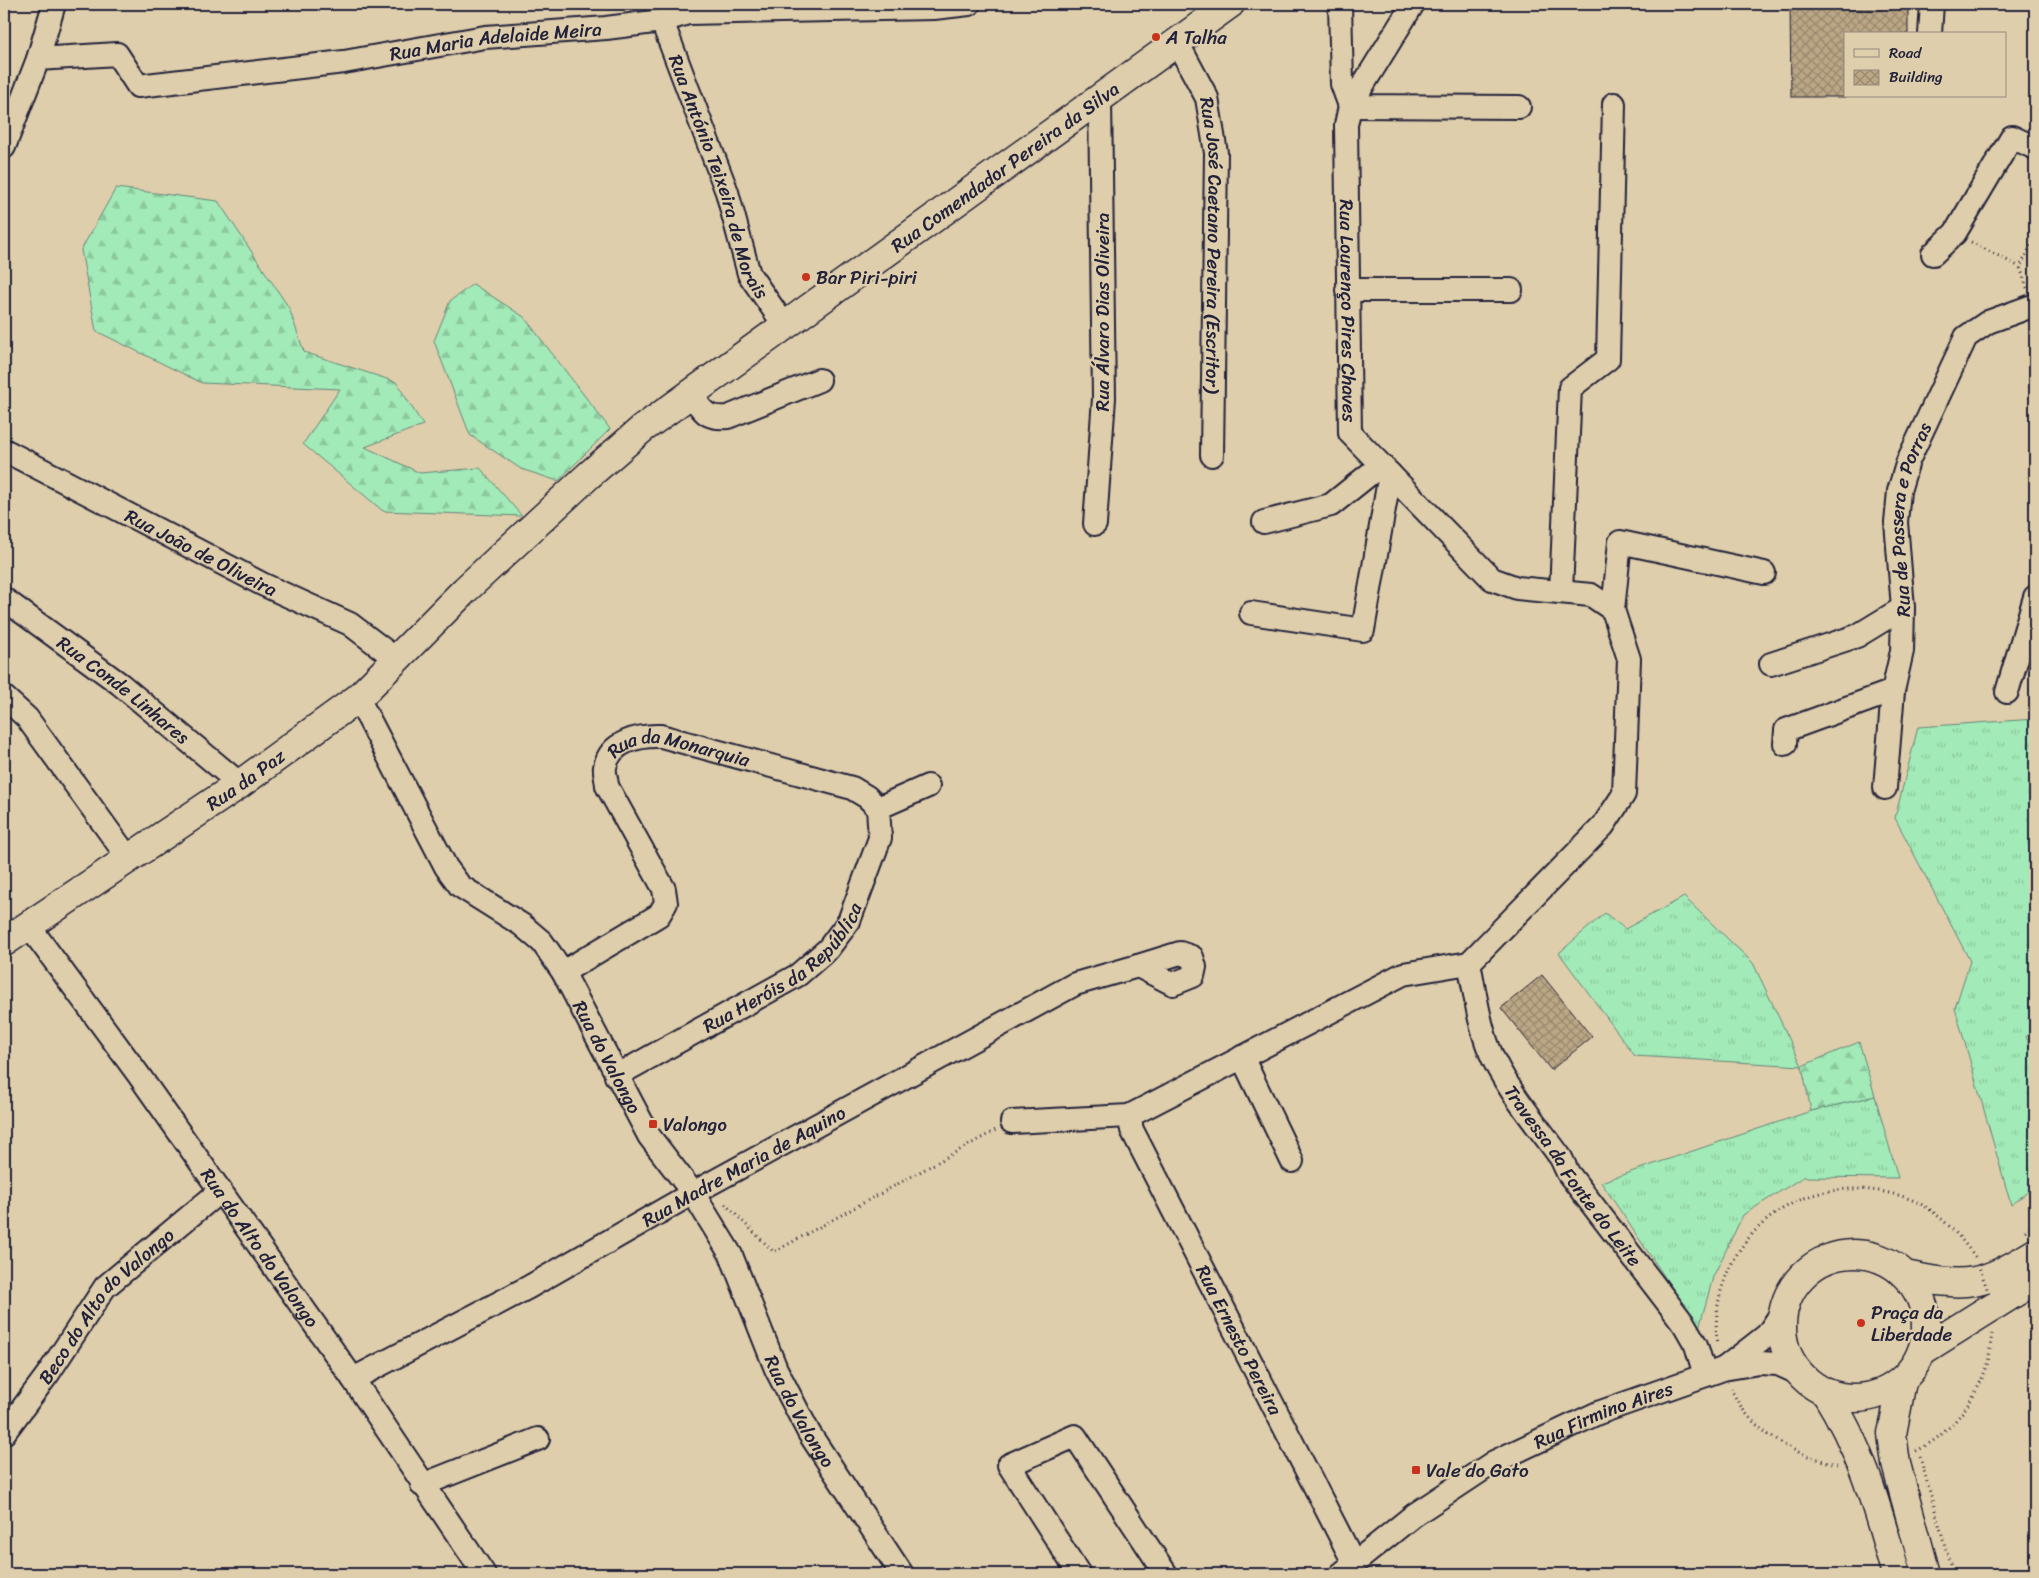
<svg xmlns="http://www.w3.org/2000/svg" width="2039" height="1578" font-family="Sriracha,sans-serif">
	<defs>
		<pattern id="grass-tufts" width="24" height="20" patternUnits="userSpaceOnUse" patternTransform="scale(1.25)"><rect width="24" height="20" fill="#a2eab7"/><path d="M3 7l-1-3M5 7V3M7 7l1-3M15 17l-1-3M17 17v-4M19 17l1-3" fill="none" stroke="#8bc89e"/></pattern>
		<pattern id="forest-firs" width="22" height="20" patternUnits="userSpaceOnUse" patternTransform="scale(1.25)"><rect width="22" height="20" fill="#a2eab7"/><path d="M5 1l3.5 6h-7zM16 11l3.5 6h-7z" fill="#8bc89e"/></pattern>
		<pattern id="building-cross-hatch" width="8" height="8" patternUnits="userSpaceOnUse" patternTransform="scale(1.25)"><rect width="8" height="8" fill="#bba785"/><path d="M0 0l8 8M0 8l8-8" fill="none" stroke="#98886e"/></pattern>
	</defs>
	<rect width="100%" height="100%" fill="#dfceab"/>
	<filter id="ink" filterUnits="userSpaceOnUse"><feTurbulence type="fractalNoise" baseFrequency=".02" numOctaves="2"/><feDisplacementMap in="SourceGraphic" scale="10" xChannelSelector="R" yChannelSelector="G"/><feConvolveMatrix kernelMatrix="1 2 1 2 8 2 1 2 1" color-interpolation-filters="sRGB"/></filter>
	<g filter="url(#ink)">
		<path fill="url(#grass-tufts)" stroke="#628679" d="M2035 719V1033L2026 1036 2035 1061V1186L2011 1205 1955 1008 1970 961 1895 818 1918 727Z
			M1684 897 1753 963 1802 1066 1635 1056 1559 953 1605 913 1625 929Z
			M1875 1096 1898 1178 1803 1177 1743 1215 1713 1277 1699 1328 1601 1182 1811 1111Z"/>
		<path fill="url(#forest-firs)" stroke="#628679" d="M116 188 218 201 289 308 304 352 396 382 423 425 365 447 420 473 480 468 522 516 383 511 303 444 340 389 202 383 96 331 81 250Z
			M473 284 524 317 610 429 558 481 521 469 470 435 434 341 450 301Z
			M1859 1042 1875 1096 1811 1111 1802 1066Z"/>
		<path fill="url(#building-cross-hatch)" stroke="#22223b" d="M1790 4H1908V34H1845V97H1791Z
			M1542 975 1592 1037 1551 1070 1501 1008Z"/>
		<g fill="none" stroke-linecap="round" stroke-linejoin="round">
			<defs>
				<g id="minor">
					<path d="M1340 4 1342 84 1350 106 1519 107"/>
					<path id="s1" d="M1413 4 1350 106 1346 125 1350 433 1492 579 1517 588 1591 595 1613 610 1629 659 1624 794 1603 826 1469 963"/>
					<path id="s2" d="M662 21 727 192 749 274 785 326"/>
					<path d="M1930 34 1932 4"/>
					<path id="s3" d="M1177 42 1207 98 1216 153 1212 455"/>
					<path id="s4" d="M38 59 117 54 138 86 344 62 485 37 606 28 662 21 688 13 934 8 969 4"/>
					<path d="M4 147 38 59 54 4"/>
					<path d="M1933 254 1955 233 2012 137 2035 148"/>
					<path d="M1347 290H1511"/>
					<path d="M691 394C703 411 705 419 728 417L819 380"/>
					<path id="s5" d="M4 450 262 584 350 624 396 659"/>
					<path d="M1264 522 1331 505 1381 465"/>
					<path d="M1095 524 1104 398 1100 98"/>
					<path d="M1561 592 1570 388 1608 359 1614 104"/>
					<path id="s6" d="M4 599 120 684 240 784"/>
					<path d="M1613 610 1620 542 1764 573"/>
					<path d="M1251 613 1363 630 1390 474"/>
					<path d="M1771 664 1857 636 1903 608"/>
					<path d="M2007 692 2035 597"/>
					<path d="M4 697 27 718 129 859"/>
					<path id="s7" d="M358 698 446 867 460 886 522 925 542 942 563 972 649 1136 693 1193 731 1255 776 1369 809 1433 902 1574"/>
					<path d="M1785 744 1786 730 1893 691"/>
					<path id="s8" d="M1885 788 1893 691 1902 651 1903 608 1896 522 1899 491 1908 461 1966 337 1988 322 2035 305"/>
					<path d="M878 808 928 786"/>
					<path id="s9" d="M29 926 138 1074 353 1379 484 1574"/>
					<path d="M1180 953 1192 957 1195 967 1193 976 1173 984 1138 966Z"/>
					<path id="s10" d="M1469 963C1475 991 1478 1021 1489 1049 1503 1085 1538 1126 1561 1158L1568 1173 1684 1324 1696 1345 1705 1375"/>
					<path id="s11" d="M563 972 659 915 666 903 664 889 607 786C607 781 604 772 605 767 610 741 640 735 661 736L852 788 867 797 878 808"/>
					<path d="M1242 1057 1292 1161"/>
					<path id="s12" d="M616 1076 798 975 828 949 849 921 880 838 878 808"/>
					<path id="s13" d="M1129 1116 1132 1130 1354 1563"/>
					<path d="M1012 1122 1129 1116 1403 974 1469 963"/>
					<path d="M1726 1367 1767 1335 1783 1311"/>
					<path id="s14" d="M353 1379 529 1287 693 1193 1075 984 1138 966"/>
					<path id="s15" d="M4 1433 48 1374 105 1287 220 1191"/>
					<path d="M422 1485 538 1439"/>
					<path d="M1079 1574 1009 1465 1075 1436 1166 1574"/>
					<path id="s16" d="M1341 1574 1414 1515 1494 1462 1598 1413 1723 1369 1759 1363 1778 1364 1800 1374"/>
				</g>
				<path id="tertiary" d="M1782 1326a72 72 0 1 1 144 0a72 72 0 1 1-144 0Z
					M1905 1275C1967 1288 1981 1286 2035 1253
					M1922 1351 2035 1280
					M1902 1381 1892 1434 1896 1464 1926 1574
					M1826 1393C1863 1452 1877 1508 1896 1574"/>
				<g id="secondary">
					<path id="s17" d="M4 942 240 784 358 698 465 590 589 475 642 429 1230 4"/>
				</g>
			</defs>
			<use href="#minor" stroke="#22223b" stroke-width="26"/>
			<use href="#tertiary" stroke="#22223b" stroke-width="31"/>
			<use href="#secondary" stroke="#22223b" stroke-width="31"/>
			<path stroke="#22223b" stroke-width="3" stroke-dasharray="1 4" stroke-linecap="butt" d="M1971 242 2020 267
				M2027 288 2020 267 2035 237
				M725 1204 774 1252 996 1130
				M2025 1231 2035 1225
				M1717 1341C1708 1253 1783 1179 1871 1190 1889 1192 1910 1197 1926 1207 1947 1221 1961 1238 1976 1258
				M1731 1388C1748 1430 1794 1456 1837 1464
				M1916 1451C1949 1435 1974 1403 1986 1368 1990 1358 1990 1345 1992 1334
				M1920 1457 1953 1574"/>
			<use href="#minor" stroke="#dfceab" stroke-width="22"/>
			<use href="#tertiary" stroke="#dfceab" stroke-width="28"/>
			<use href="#secondary" stroke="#dfceab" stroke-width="28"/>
			<path stroke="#22223b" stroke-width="3" stroke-dasharray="1 4" stroke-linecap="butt" d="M1978 1264 1989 1294"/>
		</g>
	</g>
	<g fill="#c8321e" stroke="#dfceab" stroke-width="2">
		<circle cx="1156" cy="37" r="5"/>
		<circle cx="806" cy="277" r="5"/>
		<rect x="648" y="1119" width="10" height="10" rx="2.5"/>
		<circle cx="1861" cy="1323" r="5"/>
		<rect x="1411" y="1465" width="10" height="10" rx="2.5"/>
	</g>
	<g text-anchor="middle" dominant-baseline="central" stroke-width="5" stroke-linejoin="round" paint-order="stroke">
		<g font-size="19" fill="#22223b" stroke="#dfceab" text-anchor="start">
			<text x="1166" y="37">A Talha</text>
			<text x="816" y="277">Bar Piri-piri</text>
			<text x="663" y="1124">Valongo</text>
			<text x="1871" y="1312">Praça da<tspan x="1871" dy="22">Liberdade</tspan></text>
			<text x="1426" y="1470">Vale do Gato</text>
		</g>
		<g font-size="19" fill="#22223b" stroke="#dfceab">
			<text stroke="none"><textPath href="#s4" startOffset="478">Rua Maria Adelaide Meira</textPath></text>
			<text stroke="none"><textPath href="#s17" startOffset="1269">Rua Comendador Pereira da Silva</textPath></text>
			<text stroke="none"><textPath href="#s2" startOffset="166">Rua António Teixeira de Morais</textPath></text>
			<text stroke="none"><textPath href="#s3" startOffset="211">Rua José Caetano Pereira (Escritor)</textPath></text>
			<text stroke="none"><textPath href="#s1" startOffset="325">Rua Lourenço Pires Chaves</textPath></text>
			<text transform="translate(1102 312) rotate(-90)">Rua Álvaro Dias Oliveira</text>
			<text stroke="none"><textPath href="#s8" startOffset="272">Rua de Passera e Porras</textPath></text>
			<text stroke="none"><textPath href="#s5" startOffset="222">Rua João de Oliveira</textPath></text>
			<text stroke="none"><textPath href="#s6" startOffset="150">Rua Conde Linhares</textPath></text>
			<text stroke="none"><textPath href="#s11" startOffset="364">Rua da Monarquia</textPath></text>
			<text stroke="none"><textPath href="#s17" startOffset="291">Rua da Paz</textPath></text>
			<text stroke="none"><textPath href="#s12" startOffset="201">Rua Heróis da República</textPath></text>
			<text stroke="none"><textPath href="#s7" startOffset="446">Rua do Valongo</textPath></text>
			<text stroke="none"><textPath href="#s14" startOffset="445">Rua Madre Maria de Aquino</textPath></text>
			<text stroke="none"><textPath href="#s10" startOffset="241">Travessa da Fonte do Leite</textPath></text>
			<text stroke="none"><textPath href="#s9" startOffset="396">Rua do Alto do Valongo</textPath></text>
			<text stroke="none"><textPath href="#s15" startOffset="164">Beco do Alto do Valongo</textPath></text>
			<text stroke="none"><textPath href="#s13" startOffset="250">Rua Ernesto Pereira</textPath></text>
			<text stroke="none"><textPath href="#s7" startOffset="851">Rua do Valongo</textPath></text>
			<text stroke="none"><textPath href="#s16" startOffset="309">Rua Firmino Aires</textPath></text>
		</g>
	</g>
	<rect width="2039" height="1578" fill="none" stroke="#dfceab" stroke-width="20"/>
	<rect x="10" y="10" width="2019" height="1558" fill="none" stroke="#22223b" stroke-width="2" filter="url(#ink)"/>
	<rect x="1844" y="32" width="162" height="65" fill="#dfceab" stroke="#93897e"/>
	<rect x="1854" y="49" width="25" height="8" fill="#dfceab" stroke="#93897e"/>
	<text x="1889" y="58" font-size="15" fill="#22223b">Road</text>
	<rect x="1854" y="70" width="25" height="15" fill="url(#building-cross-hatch)" stroke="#93897e"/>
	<text x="1889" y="82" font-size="15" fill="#22223b">Building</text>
</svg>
